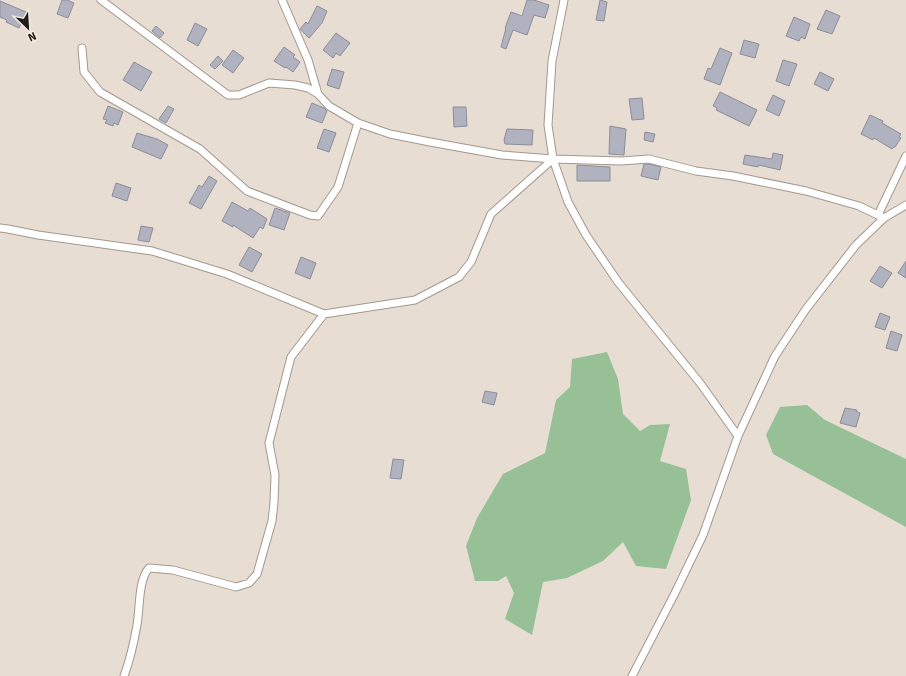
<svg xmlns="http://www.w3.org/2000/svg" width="906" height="676" font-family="Signika,sans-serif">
	<rect width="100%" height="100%" fill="#e8ddd3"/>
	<path fill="#98c096" d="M607 352 618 379 623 414 640 431 650 425 670 424 660 461 686 469 691 500 666 569 636 566 623 542 603 561 567 578 543 582 532 635 505 619 514 593 506 576 498 581H475L466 546 477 518 503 474 545 453 556 400 570 387 572 359Z
		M807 405 825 420 906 459V527L773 454 766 435 780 407Z"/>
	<path fill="#b1b2bf" stroke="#8c8d99" d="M62 0H67L74 3 68 18 57 14Z
		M527 0H534L549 5 545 18 534 15 527 35 513 30 506 49 501 47 506 28H505L511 12 522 16Z
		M600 0 607 2 604 21 596 20Z
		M0 1 26 12 19 28 6 22 7 20 0 17Z
		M317 6 327 11 322 23 309 38 300 29 306 22 308 24Z
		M826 10 840 16 832 34 817 29Z
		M794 17 810 24 805 39 801 37 799 41 786 36Z
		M195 23 207 29 198 46 187 40Z
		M156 26 164 33 160 38 152 31Z
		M336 33 350 43 340 56 336 53 333 58 323 50Z
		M744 40 759 44 755 58 740 54Z
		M284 47 295 55 293 57 300 62 293 72 286 67 285 68 274 61Z
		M720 48 732 53 720 85 704 79 708 68 711 69Z
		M233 50 244 58 233 73 222 65Z
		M218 56 223 61 215 69 210 65Z
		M783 60 797 64 789 86 776 81Z
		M134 62 152 72 141 91 123 80Z
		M332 69 344 72 339 89 327 85Z
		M820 72 834 79 828 91 814 84Z
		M720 92 757 110 749 126 716 110 717 108 713 106Z
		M773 95 785 101 779 116 766 110Z
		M642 98 644 119 632 120 629 99Z
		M312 103 324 108 327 111 322 123 306 117Z
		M108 106 123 112 118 125 114 123 113 126 105 123 107 120 103 119Z
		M168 106 174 109 166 123 159 119Z
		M453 107H466L467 126 454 127Z
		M870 115 883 121 882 123 901 134 899 137 901 138 895 147H894L892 149 874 138 873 140 861 134Z
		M610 126 626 129 624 155 609 154Z
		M324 129 336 133 329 152 317 148Z
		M507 129 533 130 532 145 505 144 504 140Z
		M645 132 655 134 653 142 644 140Z
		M137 133 157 139 168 145 161 159 132 147Z
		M773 153 783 155 780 170 759 165 758 167 743 164 745 155 772 159Z
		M644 164H649L661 167 658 180 641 176Z
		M577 165 610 167V181H577Z
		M209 176 217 181 201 209 189 203 199 185 202 187Z
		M116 183 131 188 127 201 112 196Z
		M232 202 248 211 250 208 267 219 263 229 260 227 253 238 233 225V227L222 221Z
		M275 208 290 213 284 230 269 225Z
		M141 226 153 228 149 242 138 240Z
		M249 247 262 254 252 272 239 265Z
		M301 257 316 263 310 279 295 273Z
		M906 261V278L898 273Z
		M880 266 892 273 882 288 870 281Z
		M880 313 890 317 885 330 875 327Z
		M891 331 902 335 897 351 886 348Z
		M485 391 497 393 494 405 482 402Z
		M845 408 857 410 856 411 860 413 856 427 840 423Z
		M393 459 404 460 401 479 390 478Z"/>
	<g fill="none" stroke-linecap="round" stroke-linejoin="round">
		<defs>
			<path id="minor" d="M101 0 228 95H239L269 83 295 85 308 88 318 94 329 106 358 123 390 134 430 142 502 155 553 159 621 161 649 159 696 171 733 176 806 191 859 206 884 218
				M282 0 308 60 318 94
				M564 0 552 61 548 125 553 159 568 202 586 235 618 282 700 383 738 436
				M82 48 84 72 100 92 200 149 247 191 310 215 318 216 338 187 358 123
				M878 215 906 156
				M0 228 8 229 38 235 152 251 227 274 324 314 415 300 459 277 471 262 491 214 553 159
				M124 676C130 660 134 642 137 625 140 609 138 580 149 568L173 570 236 587 249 583 257 574 272 521 274 503 275 475 269 443 291 357 324 314
				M632 676 674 595 703 535 738 436 775 356 806 309 856 245 884 218 906 205"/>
		</defs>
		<use href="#minor" stroke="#a2988e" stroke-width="9"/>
		<use href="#minor" stroke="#fff" stroke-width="7"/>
	</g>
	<g transform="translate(28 28) rotate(155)" stroke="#f5eae0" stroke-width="3" paint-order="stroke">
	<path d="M0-3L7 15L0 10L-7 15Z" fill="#201c19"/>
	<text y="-6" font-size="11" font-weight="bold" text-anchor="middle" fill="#201c19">N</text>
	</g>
</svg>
